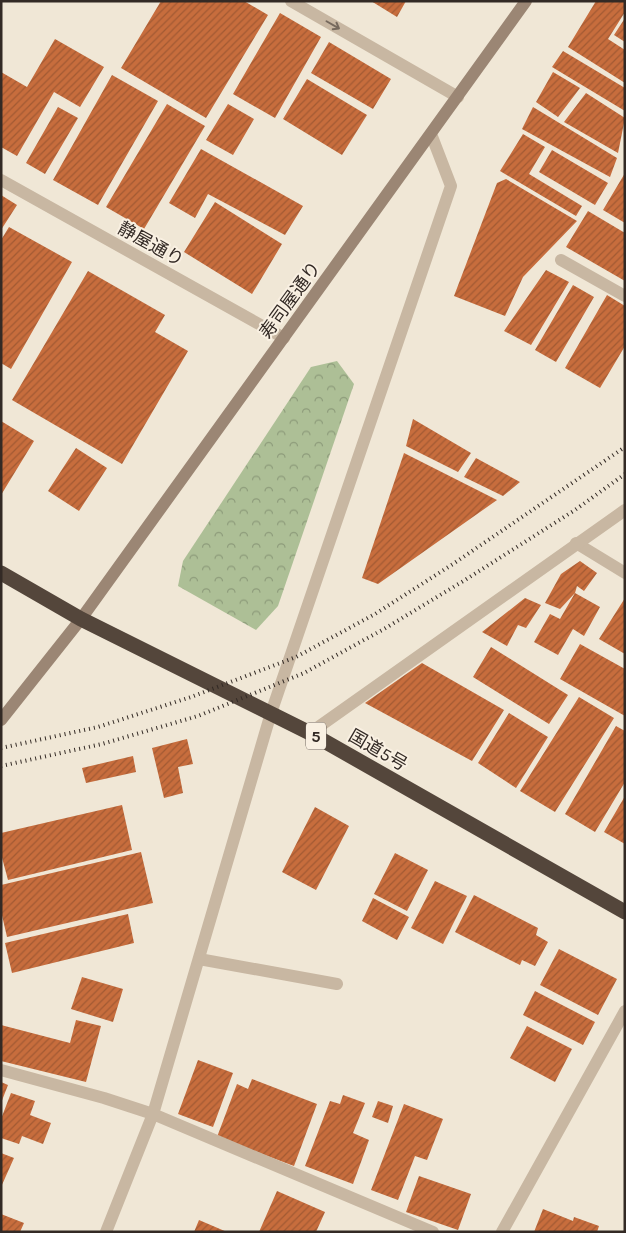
<svg xmlns="http://www.w3.org/2000/svg" width="626" height="1233" font-family="Karla,'Noto Sans JP',sans-serif">
	<defs>
		<pattern id="park-crowns" width="20" height="18" patternUnits="userSpaceOnUse" patternTransform="scale(1.25)"><rect width="20" height="18" fill="#adbf96"/><path d="M2 6a3 3 0 1 1 6 0M12 15a3 3 0 1 1 6 0" fill="none" stroke="#8d9b7a"/></pattern>
		<pattern id="building-hatch" width="6" height="6" patternUnits="userSpaceOnUse" patternTransform="scale(1.25)"><rect width="6" height="6" fill="#c76d3d"/><path d="M-1 1l2-2M0 6l6-6M5 7l2-2" fill="none" stroke="#a25a33"/></pattern>
	</defs>
	<rect width="100%" height="100%" fill="#f0e7d6"/>
	<path fill="url(#park-crowns)" d="M337 361 354 384 278 606 256 630 178 586 183 561 311 367Z"/>
	<path fill="url(#building-hatch)" d="M161 1H244L268 15 206 118 121 68Z
		M371 1H406L397 17Z
		M596 1H625V12L608 39 625 50V83L568 47Z
		M280 13 321 37 275 118 233 94Z
		M625 18V42L614 35Z
		M55 39 104 67 80 107 54 92 17 156 1 147V72L27 87Z
		M329 42 391 79 373 109 311 73Z
		M563 51 625 88V111L552 67Z
		M553 72 580 88 558 117 536 102Z
		M112 75 158 101 98 205 53 180Z
		M307 79 367 115 342 155 283 119Z
		M586 93 625 118 618 153 564 122Z
		M167 104 205 126 144 229 106 207Z
		M228 104 254 119 233 155 206 140Z
		M58 107 78 118 45 174 26 163Z
		M533 107 617 158 610 177 522 129Z
		M523 134 545 147 529 174 582 206 576 216 500 171Z
		M201 149 303 206 285 235 208 194 195 218 169 203Z
		M552 150 608 183 595 205 539 172Z
		M625 173V223L603 210Z
		M506 179 577 221 523 277 505 316 454 296 497 183Z
		M1 195 17 205 1 230Z
		M215 202 282 244 252 294 184 252Z
		M588 211 625 233V281L566 247Z
		M9 227 72 262 11 369 1 363V240Z
		M546 270 569 282 531 345 504 331Z
		M88 271 165 315 155 332 188 351 122 464 12 400Z
		M573 285 594 297 556 362 535 350Z
		M607 295 625 306V346L600 388 565 368Z
		M413 419 471 453 458 472 406 446Z
		M1 421 34 441 1 495Z
		M76 448 107 468 79 511 48 491Z
		M404 453 497 500 378 584 362 578Z
		M476 458 520 482 503 496 464 477Z
		M580 561 597 573 584 591 577 586 575 593 560 609 545 603 561 574Z
		M575 593 600 607 584 636 573 629 558 655 534 642 550 614 560 619Z
		M525 598 541 605 526 628 518 625 507 646 482 632Z
		M625 598V654L599 639Z
		M580 644 625 669V716L560 679Z
		M491 647 568 695 549 724 473 677Z
		M422 663 504 710 472 761 365 703Z
		M579 697 614 718 555 812 520 791Z
		M509 713 548 737 516 788 478 763Z
		M616 726 625 731V782L595 832 565 814Z
		M187 739 193 764 178 767 183 793 164 798 152 748Z
		M133 756 136 772 86 783 82 768Z
		M625 796V844L604 832Z
		M122 805 132 850 8 880 1 854V833Z
		M315 807 349 826 316 890 282 872Z
		M141 852 153 903 7 937 1 911V885Z
		M395 853 428 870 407 911 374 894Z
		M435 881 467 896 443 944 411 928Z
		M474 895 538 928 536 935 548 942 535 966 522 960 520 965 455 932Z
		M373 898 409 917 397 940 362 921Z
		M128 914 134 943 12 973 5 943Z
		M559 949 617 979 598 1015 540 985Z
		M82 977 123 989 113 1022 71 1009Z
		M535 991 595 1022 583 1045 523 1015Z
		M76 1020 101 1026 86 1082 1 1061V1025L70 1043Z
		M527 1026 572 1049 555 1082 510 1058Z
		M198 1060 233 1073 213 1127 178 1114Z
		M252 1079 317 1104 294 1166 217 1137 237 1084 248 1089Z
		M1 1082 8 1085 1 1103Z
		M11 1093 35 1101 30 1115 51 1123 43 1144 22 1136 19 1144 1 1138V1119Z
		M343 1095 365 1103 353 1133 369 1140 353 1184 305 1166 330 1101 340 1104Z
		M378 1101 393 1106 388 1123 372 1117Z
		M404 1104 443 1119 427 1160 415 1156 398 1200 371 1190Z
		M1 1153 14 1158 1 1187Z
		M419 1176 471 1194 458 1230 406 1212Z
		M277 1191 325 1212 316 1232H259Z
		M543 1209 573 1221 574 1217 599 1226 597 1232H534Z
		M1 1214 24 1223 20 1232H1Z
		M199 1220 227 1232H194Z"/>
	<g fill="none" stroke-linecap="round" stroke-linejoin="round">
		<path stroke="#c8b7a2" stroke-width="12" d="M561 260 625 296
			M576 543 625 573
			M199 959 337 984
			M1 1070 104 1098 153 1114"/>
		<path stroke="#c8b7a2" stroke-width="12" d="M291 1 458 97
			M1 180 284 338
			M310 733 625 510
			M153 1114 433 1232
			M106 1232 153 1114 271 713 451 186 431 134
			M502 1232 625 1011"/>
		<path stroke="#9b8674" stroke-width="12" d="M1 720 81 619 526 1"/>
		<path stroke="#54463b" stroke-width="15" d="M1 573 81 619 310 733 625 912"/>
		<path stroke="#332a25" stroke-width="4" stroke-dasharray="1 4" stroke-linecap="butt" d="M1 748 98 727 191 697 296 657 375 614 453 564 625 447
			M1 766 102 744 198 716 304 673 384 629 465 580 575 510 625 474"/>
	</g>
	<defs><path id="oneway-shaft" d="M-6 0H5M1.5-3L5.5 0L1.5 3" fill="none" stroke-width="1.6" stroke-linecap="round" stroke-linejoin="round" transform="scale(1.25)"/></defs>
	<use stroke="#76695d" href="#oneway-shaft" transform="translate(333 25) rotate(30)"/>
	<g text-anchor="middle" dominant-baseline="central" stroke-width="4" stroke-linejoin="round" paint-order="stroke">
		<rect fill="#f9f0e2" stroke="#6e655e" stroke-width="1" x="306" y="722.5" width="20" height="27" rx="4"/>
		<g font-size="16" font-weight="bold" fill="#332a25">
			<text x="316" y="736">5</text>
		</g>
		<g font-size="18" fill="#332a25" stroke="#f9f0e2">
			<text transform="translate(151 244) rotate(29)">静屋通り</text>
			<text transform="translate(290 300) rotate(-54)">寿司屋通り</text>
			<text transform="translate(378 750) rotate(30)">国道5号</text>
		</g>
	</g>
	<rect width="626" height="1233" fill="none" stroke="#332a25" stroke-width="5"/>
</svg>
